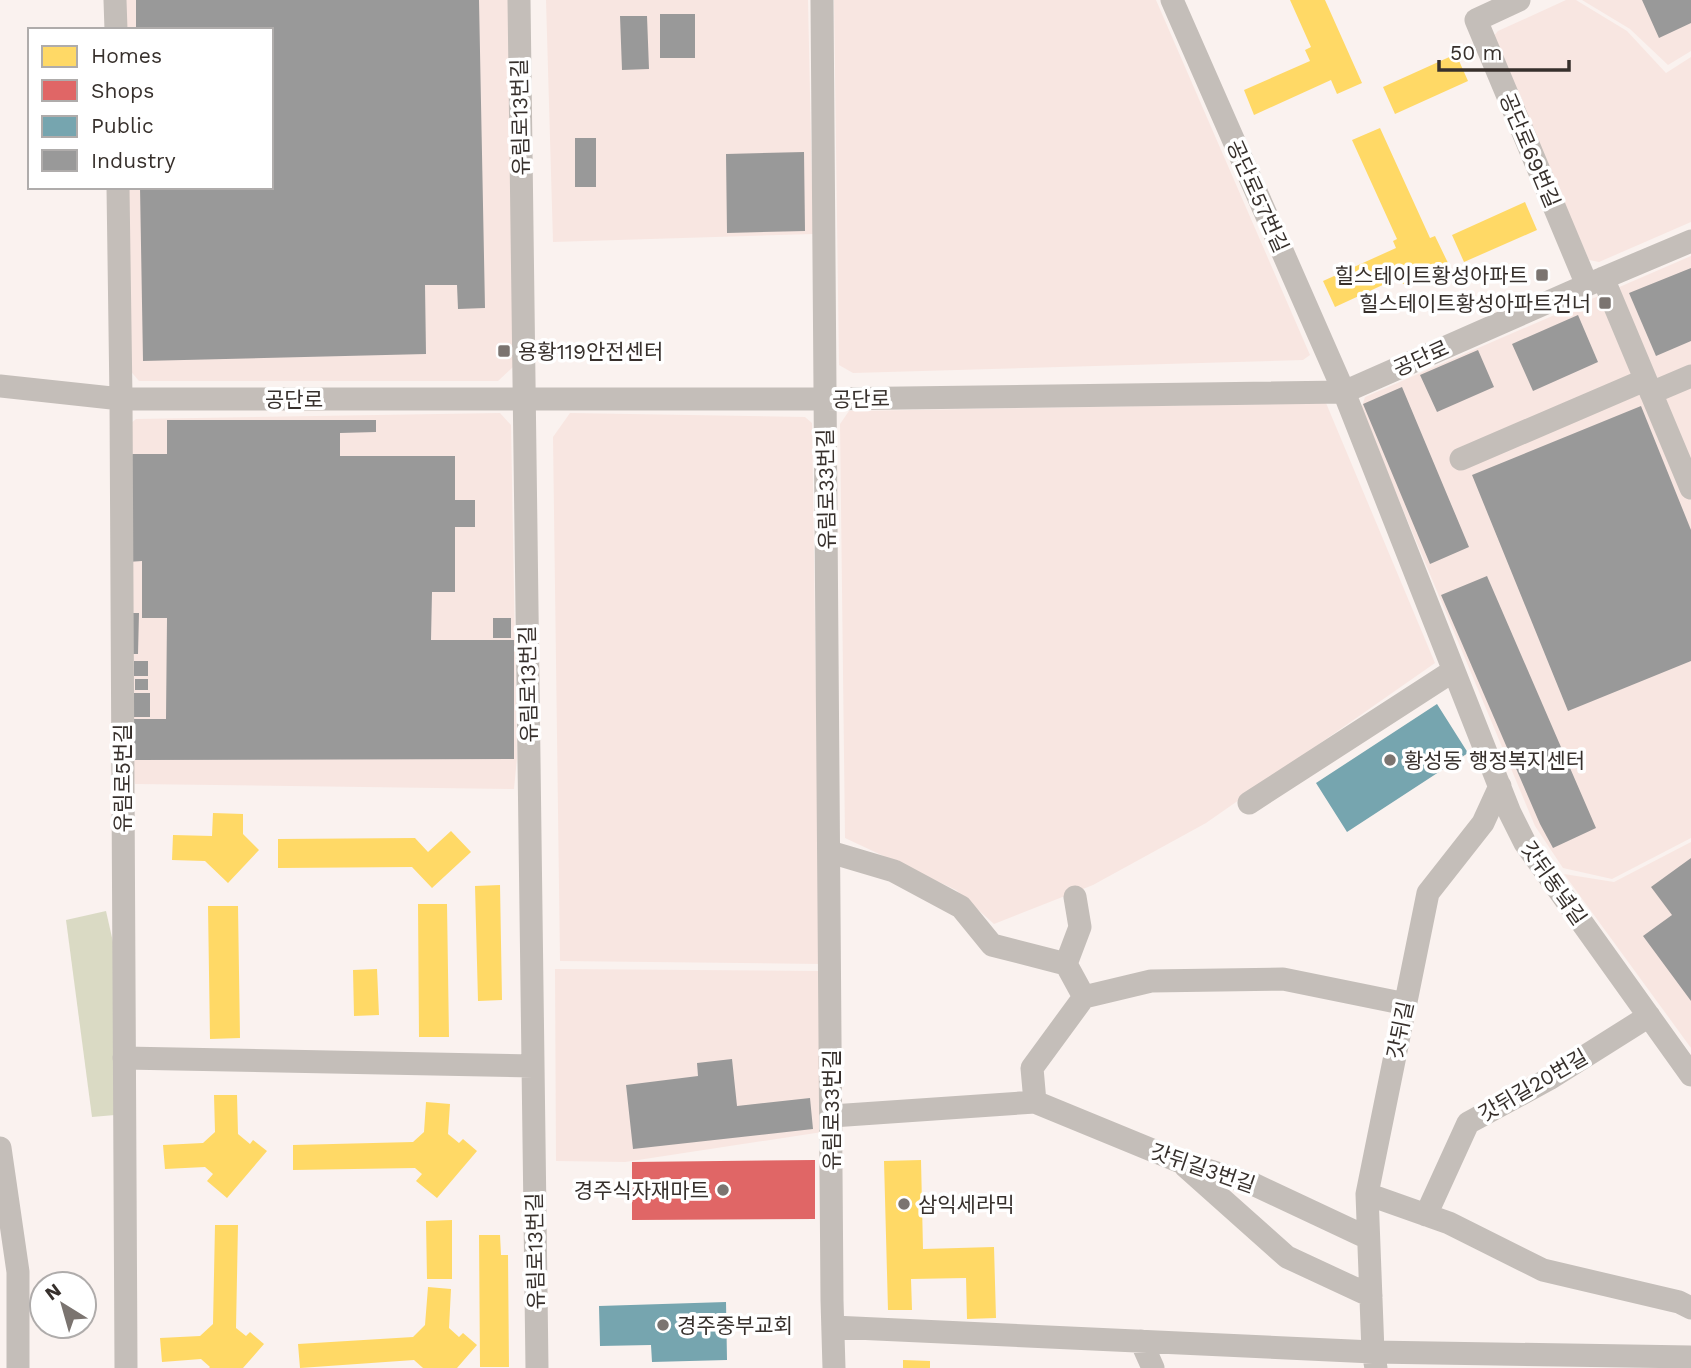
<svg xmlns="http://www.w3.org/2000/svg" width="1691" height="1368" font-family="'Work Sans','Noto Sans KR',sans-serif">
	<rect width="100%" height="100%" fill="#faf2ef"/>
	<path fill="#f8e6e1" d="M124 0H509L513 367 498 381H139L128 368 126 187H271V30H124Z
		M546 0H808L813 234 553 242Z
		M834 0H1156L1310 355 1303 360 853 373 839 365Z
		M1566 0H1576L1627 31 1666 73 1691 57V222L1599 262 1589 260 1492 38 1498 31Z
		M1582 0H1691V51L1668 65 1630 29Z
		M1691 256V838L1612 879 1563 868 1535 826 1361 409 1365 397Z
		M1326 403 1435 663 1206 823 1093 885 994 924 956 890 845 838 840 424 849 411Z
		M500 413 511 425 517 758 514 789 135 784 131 758 125 428 136 419Z
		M570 413 805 417 812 423 820 964 560 961 553 437Z
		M1691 842V1048L1564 874 1614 882Z
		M555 969 820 971 822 1132 625 1162 556 1161Z"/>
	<path fill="#dadac4" d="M106 911 113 942 115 1115 92 1117 66 920Z"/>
	<path fill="#ffd966" d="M1290 0H1325L1362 83 1337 94 1331 80 1254 115 1244 90 1310 61 1305 50 1311 47Z
		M1456 54 1468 81 1395 114 1383 87Z
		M1380 128 1430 238 1435 236 1448 263 1403 284 1400 277 1335 307 1323 281 1396 248 1393 241 1397 239 1352 140Z
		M1525 202 1537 230 1464 262 1452 235Z
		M213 813 243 814V834L259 850 228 883 205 861 172 860 173 835 212 836Z
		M451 831 471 852 432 888 412 867 278 868V839L415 838 428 852Z
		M500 885 502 1000 478 1001 475 886Z
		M418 904H447L449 1037H419Z
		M208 906H238L240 1038 210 1039Z
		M377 969 379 1015 354 1016 353 970Z
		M214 1095H237L238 1134 250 1144 253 1140 267 1151 227 1198 207 1181 213 1174 205 1167 165 1169 163 1145 203 1143 215 1132Z
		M426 1102 450 1104 448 1134 459 1143 463 1139 477 1151 437 1198 416 1181 422 1174 415 1168 293 1170V1145L413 1142 424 1132Z
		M921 1160 923 1249 994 1247 996 1318 967 1319 966 1278 911 1279 912 1310H888L884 1161Z
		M452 1220V1279H427L426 1221Z
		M215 1225H238L236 1328 246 1336 250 1332 264 1344 243 1368H209L210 1367 201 1359 162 1362 160 1338 200 1336 213 1324Z
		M479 1235H500L501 1255H508L509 1367H480Z
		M428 1287 451 1289 449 1328 459 1337 463 1333 477 1345 457 1368H423L414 1360 300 1368 298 1344 413 1337 425 1325Z
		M903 1360 930 1361V1368H903Z"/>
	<path fill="#e06666" d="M815 1160V1219L632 1220V1162Z"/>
	<path fill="#76a5af" d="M1437 704 1468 753 1347 832 1316 783Z
		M726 1302 727 1360 652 1362 651 1345 600 1346 599 1306Z"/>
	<path fill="#999" d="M136 0H479L485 308 458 309 457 285H425L426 354 143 361 140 187H271V30H136Z
		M1642 0H1691V23L1659 38Z
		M660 14H695V58H660Z
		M620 16H647L649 69 622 70Z
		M575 138H596V187H575Z
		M804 152 805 231 727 233 726 154Z
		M1691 268V341L1656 356 1629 293Z
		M1578 315 1598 362 1533 391 1512 344Z
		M1478 350 1494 387 1437 412 1420 375Z
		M1402 387 1469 547 1430 564 1363 404Z
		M1641 406 1691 530V661L1568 711 1472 475Z
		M167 420H376V432L340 433V456H455V500H475V527H455V592H432L431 640H514V759L134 760V719H166L167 618H142V561L128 562V454H167Z
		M1487 576 1596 828 1553 848 1540 824 1441 595Z
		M129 613H139L138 654H129Z
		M493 618H511V638H493Z
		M134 661H148V676H134Z
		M135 679H148V690H135Z
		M134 693H150V717H134Z
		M1691 858V1001L1643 936 1672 915 1651 887Z
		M732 1059 737 1106 810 1098 813 1129 633 1149 626 1085 698 1076 697 1063Z"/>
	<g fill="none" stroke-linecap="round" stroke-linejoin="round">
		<path stroke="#c4beb9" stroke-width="23" d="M115 0 116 30
			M519 0 537 1368
			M822 0 832 1300 834 1368
			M1172 0 1344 392 1510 813 1525 843 1691 1075
			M1519 0 1476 20 1587 285
			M118 187 121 399 126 1368
			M1603 278 1691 488
			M0 386 121 399H826L1344 392 1587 285 1691 241
			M1651 393 1691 376
			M1461 459 1645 380
			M1249 803 1453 671
			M830 852 894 871 961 907 992 945 1066 964
			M1075 897 1080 927 1066 964 1084 997
			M124 1058 533 1066
			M1035 1102 1032 1068 1084 997 1151 981 1283 979 1406 1004
			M832 1116 1035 1102 1181 1162 1253 1184 1368 1238
			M0 1148 18 1272V1368
			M1186 1167 1287 1257 1371 1296
			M1367 1194 1449 1223 1543 1270 1679 1302 1691 1308
			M1426 1215 1468 1123 1549 1079 1649 1016
			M833 1327 1373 1352 1691 1357
			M1141 1341 1153 1368
			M1376 1368 1373 1352 1367 1194 1428 893 1483 823 1500 786"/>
	</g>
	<g fill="#7b7470" stroke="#fff" stroke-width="2.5">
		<rect x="1535" y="268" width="14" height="14" rx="3.5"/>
		<rect x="1598" y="296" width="14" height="14" rx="3.5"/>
		<rect x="497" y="344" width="14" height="14" rx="3.5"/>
		<circle cx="1390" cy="760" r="7"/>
		<circle cx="723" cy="1190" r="7"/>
		<circle cx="904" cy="1204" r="7"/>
		<circle cx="663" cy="1325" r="7"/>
	</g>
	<g text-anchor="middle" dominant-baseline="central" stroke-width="7" stroke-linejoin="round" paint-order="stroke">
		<g font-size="21" fill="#37302c" stroke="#fff">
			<text transform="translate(520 117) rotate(-91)">유림로13번길</text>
			<text transform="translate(1530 150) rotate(67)">공단로69번길</text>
			<text transform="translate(1258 196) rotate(66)">공단로57번길</text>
			<text transform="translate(1421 358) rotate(-24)">공단로</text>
			<text x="294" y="399">공단로</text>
			<text transform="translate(861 399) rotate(-1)">공단로</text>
			<text transform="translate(826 489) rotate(-91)">유림로33번길</text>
			<text transform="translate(528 684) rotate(-91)">유림로13번길</text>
			<text transform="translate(122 778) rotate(-90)">유림로5번길</text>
			<text transform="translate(1554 883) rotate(55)">갓뒤동녘길</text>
			<text transform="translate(1400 1030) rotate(-78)">갓뒤길</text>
			<text transform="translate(1533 1085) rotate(-30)">갓뒤길20번길</text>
			<text transform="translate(831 1110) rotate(-90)">유림로33번길</text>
			<text transform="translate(1203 1168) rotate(19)">갓뒤길3번길</text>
			<text transform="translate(535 1251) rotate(-91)">유림로13번길</text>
		</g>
		<g font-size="21" fill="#37302c" stroke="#fff" text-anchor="start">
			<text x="1528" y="275" text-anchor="end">힐스테이트황성아파트</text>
			<text x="1591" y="303" text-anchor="end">힐스테이트황성아파트건너</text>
			<text x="518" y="351">용황119안전센터</text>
			<text x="1404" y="760">황성동 행정복지센터</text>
			<text x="709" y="1190" text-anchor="end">경주식자재마트</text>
			<text x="918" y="1204">삼익세라믹</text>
			<text x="677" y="1325">경주중부교회</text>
		</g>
	</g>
	<rect x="28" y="28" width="245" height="161" fill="#ffffff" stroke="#afacab" stroke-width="2"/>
	<rect x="42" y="46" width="35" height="21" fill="#ffd966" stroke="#afacab" stroke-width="2"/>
	<text x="91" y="63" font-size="21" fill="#37302c">Homes</text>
	<rect x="42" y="80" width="35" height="21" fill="#e06666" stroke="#afacab" stroke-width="2"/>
	<text x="91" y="98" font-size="21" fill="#37302c">Shops</text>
	<rect x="42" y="116" width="35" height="21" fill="#76a5af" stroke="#afacab" stroke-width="2"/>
	<text x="91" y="133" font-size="21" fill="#37302c">Public</text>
	<rect x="42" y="150" width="35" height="21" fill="#999999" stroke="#afacab" stroke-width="2"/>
	<text x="91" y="168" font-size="21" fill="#37302c">Industry</text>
	<g transform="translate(63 1305) rotate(323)"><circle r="33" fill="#ffffff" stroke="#afacab" stroke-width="2"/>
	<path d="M0-5L12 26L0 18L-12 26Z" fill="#7b7470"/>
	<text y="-10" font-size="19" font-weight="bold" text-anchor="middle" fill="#37302c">N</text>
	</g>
	<path d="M1439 60v10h130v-10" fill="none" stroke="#37302c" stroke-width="3.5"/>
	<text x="1450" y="60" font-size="21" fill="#37302c" stroke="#ffffff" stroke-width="5" paint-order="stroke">50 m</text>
</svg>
